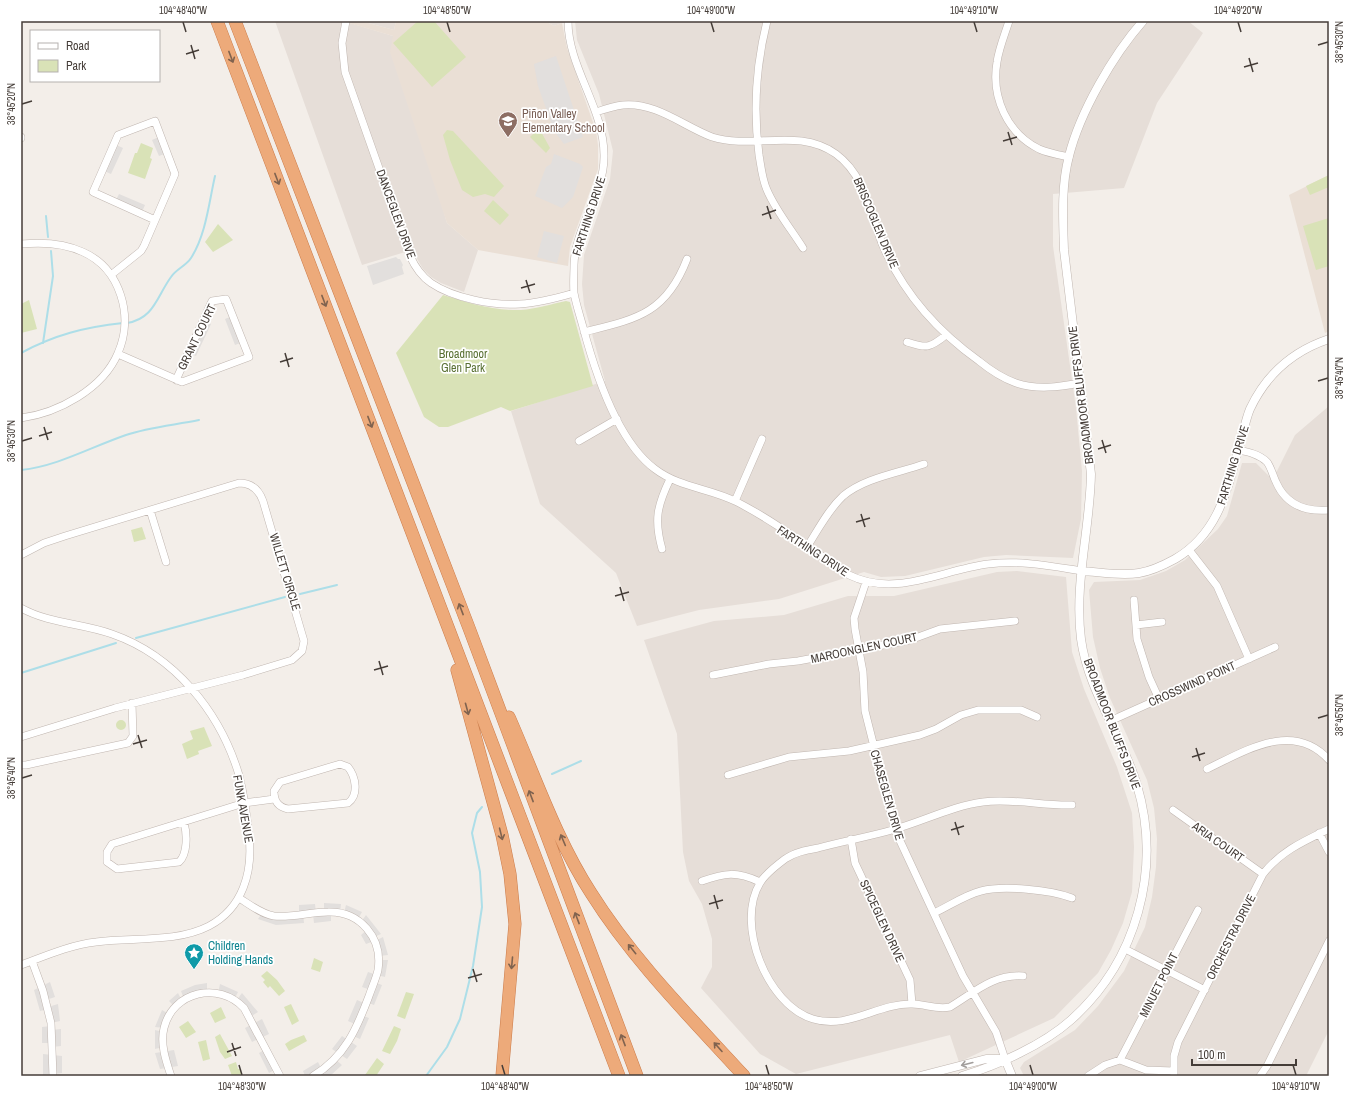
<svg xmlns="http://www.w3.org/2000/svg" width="1350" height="1097" font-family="'Archivo Narrow',sans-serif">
	<rect width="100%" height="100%" fill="#f3eee9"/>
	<path fill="#e6ded8" d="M275 21H350V23L393 36 447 223 478 250 464 292 441 283 431 277 423 269 412 250 362 265Z
		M361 21H396L394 30Z
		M545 21H1188L1203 33 1157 103 1124 188 1053 194V246L1076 408 1082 471 1081 519 1073 558 1006 555 984 557 905 576 881 577 864 572 779 599 699 610 637 626 616 573 540 504 511 411 605 381 584 305 582 284 584 255 610 179 613 151 599 94 577 40 575 21 562 23 554 26Z
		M1329 406V1030L1306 1076H1024L1020 1068 1024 1062 1075 1030 1098 1006 1124 971 1145 927 1152 897 1156 867 1157 839 1154 808 1147 780 1110 698 1100 668 1093 637 1089 590 1094 582 1140 580 1166 571 1185 560 1218 529 1227 516 1242 463H1256L1269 476 1277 471 1295 435Z
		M1017 571 1066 577 1072 652 1084 689 1117 767 1132 813 1134 847 1132 892 1123 923 1111 950 1098 973 1054 1018 959 1062 950 1035 796 1074 760 1054 701 988 712 967V939L702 904 689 881 683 852 677 734 644 640 714 621 784 615 848 596H894L997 572Z"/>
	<path fill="#eadfd5" d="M350 21H361L394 30 396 21H545L554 26 562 23 567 48 596 131 598 145V169L570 247 568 266 478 250 447 223 390 52 393 36 349 23Z
		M1329 175V331L1325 333 1289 195Z"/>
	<path fill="#d9e2b7" d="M418 21H434L466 57 432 87 393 43Z
		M539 128 550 148 546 153 530 137Z
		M447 130 453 131 504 186 494 197 485 194 473 197 462 190 450 160 443 135Z
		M141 143 153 148 150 158 152 159 145 179 128 173 135 153H137Z
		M1329 175V187L1310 195 1306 186Z
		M493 200 509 215 500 225 484 211Z
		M1329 218V266L1316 270 1303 226Z
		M218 224 233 240 213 252 205 242Z
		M443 295C469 303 493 311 521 310 536 309 551 304 566 301L570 302 593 386 510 411 501 407 448 427H439L424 417 396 353Z
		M29 300 37 329 21 333V304Z
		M142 527 146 539 134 542 131 530Z
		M116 725a5 5 0 1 1 10 0a5 5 0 1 1-10 0Z
		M204 727 212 746 198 751 199 754 187 759 182 744 193 739 190 731Z
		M314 958 323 962 320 972 311 969Z
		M267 971 277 980 285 991 279 996 270 986 268 988 263 982 265 980 261 976Z
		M406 992 414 994 405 1019 397 1016Z
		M291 1004 299 1021 292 1025 284 1007Z
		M221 1007 226 1018 215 1023 210 1013Z
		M188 1021 196 1032 186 1038 179 1027Z
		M394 1026 401 1029 397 1041 390 1054 382 1051Z
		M220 1034 232 1056 225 1059 220 1052 215 1037Z
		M304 1035 307 1041 289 1051 285 1044 291 1040Z
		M206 1040 210 1059 203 1061 198 1042Z
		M377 1058 384 1064 376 1076 365 1075Z
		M236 1062 238 1069H241L242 1076H232L228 1065Z"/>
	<path fill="#e2dfdd" d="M556 56 583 137 564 144 554 131 538 86 534 64Z
		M161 136 167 153 159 156 152 140Z
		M114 144 123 148 111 174 102 170Z
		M554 154 580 164 583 167 573 197 562 208 535 196 546 167 551 164Z
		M119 194 145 205 141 214 115 202Z
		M544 231 564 236 557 263 537 257Z
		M396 257 398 259H400L403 265 402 267 404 274 373 285 367 266Z
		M232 316 243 342 235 345 225 319Z
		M203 321 211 324 196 356 189 353Z
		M324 903 341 904 340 913 331 912V921L314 923 313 914H303L304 923 276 925 258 919 263 912 299 915V905L315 904 316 913 324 912Z
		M346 905 362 912 358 919 344 913Z
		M366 915 381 934 374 937 375 941 383 937 388 955 379 956 374 941 366 944 361 935 368 929 361 922Z
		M379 960H388L385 977 377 975Z
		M368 972 377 975 374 982 382 985 374 1005 366 1002 371 990 362 987Z
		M50 982 55 997 46 1000 48 1007 58 1004 60 1021 51 1023 48 1009 40 1011 34 990Z
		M207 983V993L184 999 181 991 195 985Z
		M220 984 238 992 234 1000 218 994Z
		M178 993 182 1001 175 1007 169 1001Z
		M242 993 258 1012 250 1017 236 1001Z
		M357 1000 366 1004 361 1015 369 1018 360 1039 353 1036 357 1025 348 1021Z
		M162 1010 169 1014 164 1028 155 1027Z
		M262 1019 269 1034 252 1042 245 1028Z
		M51 1026 52 1030 61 1029V1046L52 1047V1043H42V1027Z
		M155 1030 163 1032V1047L155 1049Z
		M342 1036 357 1046 347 1059 332 1049Z
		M266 1049 276 1069 269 1073 259 1053Z
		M174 1050 178 1066 160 1069 155 1053Z
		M43 1054 62 1056V1073L43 1075Z
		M335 1059 342 1065 330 1076H323L320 1072 313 1076H305L303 1071 318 1062 322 1070Z"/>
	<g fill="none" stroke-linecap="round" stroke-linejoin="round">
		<path stroke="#addee8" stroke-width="2" d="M46 216 48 237
			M127 323C154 319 157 296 171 277 176 269 186 266 191 258 206 235 209 202 215 176
			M43 343 53 276 51 251
			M21 353C54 335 85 327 123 323
			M21 470C58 466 91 447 126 435 149 427 175 425 199 420
			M300 594 337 585
			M136 638 285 597
			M21 673 116 643
			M552 774 581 761
			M426 1076 447 1047 460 1019 473 966 482 907 480 872 472 833 477 813 482 807"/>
		<defs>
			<path id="minor" d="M346 21 342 43 345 72 410 256C415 267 421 276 431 283 453 298 493 306 520 304 538 303 557 298 574 293
				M568 21C568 68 605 109 604 157 604 195 575 227 574 265 574 274 573 284 574 293 576 304 580 316 583 327 595 372 617 441 655 469 680 488 710 488 737 502 776 522 812 550 849 575 896 598 941 570 988 564 1020 560 1050 566 1082 571
				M767 21C756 65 753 109 759 155 761 166 762 179 767 190 776 211 791 229 803 248
				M1009 21C1005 34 999 48 997 62 991 97 1007 133 1039 149 1048 153 1059 155 1069 157
				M596 112C605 109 614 106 623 105 656 102 683 126 712 137 754 150 798 127 836 154 866 176 870 214 883 246 904 294 937 331 979 361 990 370 1002 378 1016 383 1037 390 1059 387 1080 383
				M21 137V138
				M21 244C42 242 64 243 83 252 121 269 134 317 118 353 103 389 58 413 21 418
				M111 275 141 251 144 246 175 174 155 121 118 135 93 192 155 220
				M584 332C636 319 666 314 687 259
				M907 342C926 348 929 349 946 335
				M118 354 182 382 249 357 226 299 212 301 176 380
				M579 441 617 419
				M1238 450C1248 452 1259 454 1267 462 1271 467 1273 476 1276 482 1286 505 1306 512 1329 510
				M735 501 762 439
				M150 510 166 562
				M807 547C818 530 828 510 843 496 864 478 898 473 924 464
				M662 549C654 520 657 506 670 479
				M1189 550 1217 586 1249 659
				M21 555 44 543 65 536 239 483C251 483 259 490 263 501L304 641 302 651 292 660 243 675 115 708 21 737
				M866 582 854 618 855 629 863 672 865 711 895 830 963 976 996 1032 1005 1059
				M1134 600 1137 639 1149 677 1159 699
				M21 608C50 624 82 623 112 634 175 656 220 712 239 775 244 795 247 816 249 836 253 872 243 908 209 926 176 943 132 937 96 942 70 945 45 956 21 965
				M1136 625 1162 622
				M713 675 769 664 798 661 910 640 940 629 1015 621
				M1110 721 1275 647
				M340 764 348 767C356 777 359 795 348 803L288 809C278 807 274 801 274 791L280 782Z
				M21 765H26L128 743 133 736 132 703
				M1207 769C1245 751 1293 720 1329 760
				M728 775 789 757 849 751 920 735 936 729 961 715 978 710H1021L1037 717
				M1173 810 1263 874
				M184 823C187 833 188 854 179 862L117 869 107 862V852L112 844 244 803 274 799
				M1319 833 1329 852
				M851 839 855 863 910 980 912 1004
				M702 881C725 873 736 871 760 882
				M239 898C249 904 261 914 274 916 291 918 310 912 328 912 360 911 383 938 378 970 376 979 372 987 369 996 357 1028 345 1057 313 1076
				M934 913C949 906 965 895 981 891 1003 885 1051 890 1072 898
				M1125 949 1205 990
				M32 961 43 991 51 1023 53 1076
				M1023 976C993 974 975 992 950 1007 936 1010 926 1004 912 1004 878 1003 848 1030 813 1019 767 1005 735 924 760 883 765 874 777 865 785 859 795 852 807 850 818 848 843 841 868 837 892 830 922 822 952 806 983 802 1012 798 1043 806 1072 805
				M1120 1060 1198 910
				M171 1076C166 1061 160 1044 164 1028 173 991 219 981 244 1008L280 1076
				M1088 1076 1105 1065 1120 1060 1146 1070 1173 1071
				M1174 1076V1056L1178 1042 1263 874C1281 851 1304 841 1329 829
				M1260 1076 1267 1066 1329 941"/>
			<path id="tertiary" d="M1082 571C1100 572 1120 576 1139 573 1152 571 1164 565 1175 559 1218 534 1227 491 1239 447 1243 435 1245 421 1250 409 1266 375 1293 351 1329 339
				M1005 1059 1012 1076
				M920 1076 986 1059H1004
				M962 1076C998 1065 1043 1045 1071 1020 1137 961 1162 869 1137 785 1122 735 1088 691 1081 639 1074 584 1090 529 1091 474L1064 250C1063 220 1061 186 1069 156 1080 112 1113 55 1143 21"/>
			<path id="motorway" d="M217 21 619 1076
				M235 21 469 628 637 1076
				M457 670 502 835 510 874 515 924 502 1076
				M509 717C535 776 556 839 591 893 633 960 691 1018 744 1076"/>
		</defs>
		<use href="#minor" stroke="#c0b6b0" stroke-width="8"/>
		<use href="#tertiary" stroke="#c0b6b0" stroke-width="9"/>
		<use href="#motorway" stroke="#cb7c4b" stroke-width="13"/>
		<use href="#minor" stroke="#fff" stroke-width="7"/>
		<use href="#tertiary" stroke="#fff" stroke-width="8"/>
		<use href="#motorway" stroke="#edaa7a" stroke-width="12"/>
	</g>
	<defs><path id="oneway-shaft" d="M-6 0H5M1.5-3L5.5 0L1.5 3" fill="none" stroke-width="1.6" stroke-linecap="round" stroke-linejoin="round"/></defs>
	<g stroke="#80634f">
		<use href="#oneway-shaft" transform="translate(231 57) rotate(69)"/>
		<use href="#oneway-shaft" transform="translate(277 179) rotate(69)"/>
		<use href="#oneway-shaft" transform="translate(324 301) rotate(69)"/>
		<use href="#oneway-shaft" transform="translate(370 422) rotate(69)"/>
		<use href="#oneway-shaft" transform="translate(461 609) rotate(-111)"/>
		<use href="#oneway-shaft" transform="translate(467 709) rotate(75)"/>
		<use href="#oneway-shaft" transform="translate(531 796) rotate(-111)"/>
		<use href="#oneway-shaft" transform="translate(501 834) rotate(76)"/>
		<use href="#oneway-shaft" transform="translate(563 840) rotate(-113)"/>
		<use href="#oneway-shaft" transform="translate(577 918) rotate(-111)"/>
		<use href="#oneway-shaft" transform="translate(632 949) rotate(-129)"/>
		<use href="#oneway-shaft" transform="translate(512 963) rotate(95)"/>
		<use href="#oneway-shaft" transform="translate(623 1040) rotate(-111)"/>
		<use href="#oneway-shaft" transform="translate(718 1047) rotate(-132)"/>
	</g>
	<use stroke="#a29e9c" href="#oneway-shaft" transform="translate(967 1064) rotate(166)"/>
	<path fill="none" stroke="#453d38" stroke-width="1.5" d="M183 22 186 32M447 22 450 32M711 22 714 32M974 22 977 32M1238 22 1241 32M191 45 195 59M1318 45 1328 42M186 54 199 50M1249 58 1253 72M1244 67 1258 63M22 104 32 101M1008 132 1012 145M1003 141 1017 137M767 206 771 219M762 215 776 210M526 280 530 293M521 288 535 284M285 353 289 367M280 362 293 358M1318 381 1328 378M44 427 48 440M39 436 52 432M1102 440 1106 453M22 441 32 438M1098 449 1111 445M861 514 865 527M856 522 870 518M620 587 624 601M615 596 629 592M379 661 383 675M374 670 388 666M1318 718 1328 715M138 735 142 748M133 744 147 740M1196 748 1200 761M1192 757 1205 753M22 778 32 775M955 822 959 835M951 830 964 826M714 895 718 909M709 904 723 900M473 969 477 982M468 978 482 974M232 1043 236 1056M227 1052 241 1047M239 1065 242 1075M502 1065 505 1075M766 1065 769 1075M1030 1065 1033 1075M1293 1065 1296 1075"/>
	<defs>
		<symbol id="school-pin" viewBox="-11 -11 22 30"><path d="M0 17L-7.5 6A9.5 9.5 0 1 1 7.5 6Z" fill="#8d6e63" stroke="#fff"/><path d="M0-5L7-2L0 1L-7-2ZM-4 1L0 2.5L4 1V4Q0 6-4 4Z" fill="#fff"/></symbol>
		<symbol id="sight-pin" viewBox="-11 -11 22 30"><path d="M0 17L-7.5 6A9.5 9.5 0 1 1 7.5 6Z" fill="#0f9aa8" stroke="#fff"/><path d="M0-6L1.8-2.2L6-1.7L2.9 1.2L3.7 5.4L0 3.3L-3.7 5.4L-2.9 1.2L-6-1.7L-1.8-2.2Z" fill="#fff"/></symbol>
	</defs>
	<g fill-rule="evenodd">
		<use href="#school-pin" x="497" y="110" width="22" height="30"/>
		<use href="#sight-pin" x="183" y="942" width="22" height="30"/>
	</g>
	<g text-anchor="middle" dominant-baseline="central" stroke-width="3.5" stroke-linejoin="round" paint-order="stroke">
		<g font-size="12" fill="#785e54" stroke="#fff" text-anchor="start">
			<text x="522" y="114">Piñon Valley<tspan x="522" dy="14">Elementary School</tspan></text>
		</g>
		<g font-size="12" fill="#453d38" stroke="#fff">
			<text transform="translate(396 214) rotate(70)">DANCEGLEN DRIVE</text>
			<text transform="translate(589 216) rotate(-72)">FARTHING DRIVE</text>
			<text transform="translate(876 223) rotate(67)">BRISCOGLEN DRIVE</text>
			<text transform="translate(197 337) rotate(-64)">GRANT COURT</text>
			<text transform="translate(1081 395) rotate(-97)">BROADMOOR BLUFFS DRIVE</text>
			<text transform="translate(1233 465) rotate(-73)">FARTHING DRIVE</text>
			<text transform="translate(813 551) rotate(33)">FARTHING DRIVE</text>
			<text transform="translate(285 572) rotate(73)">WILLETT CIRCLE</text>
			<text transform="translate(864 648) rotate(-12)">MAROONGLEN COURT</text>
			<text transform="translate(1192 684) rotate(-24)">CROSSWIND POINT</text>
			<text transform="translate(1112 724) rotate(69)">BROADMOOR BLUFFS DRIVE</text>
			<text transform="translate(887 795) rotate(74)">CHASEGLEN DRIVE</text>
			<text transform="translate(243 809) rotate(80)">FUNK AVENUE</text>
			<text transform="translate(1218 842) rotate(35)">ARIA COURT</text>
			<text transform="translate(882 921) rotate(65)">SPICEGLEN DRIVE</text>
			<text transform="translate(1231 937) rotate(-63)">ORCHESTRA DRIVE</text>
			<text transform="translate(1159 985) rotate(-63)">MINUET POINT</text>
		</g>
		<g font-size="12" fill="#597033" stroke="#fff">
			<text x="463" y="354">Broadmoor<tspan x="463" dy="14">Glen Park</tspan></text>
		</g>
		<g font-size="12" fill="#0d838f" stroke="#fff" text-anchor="start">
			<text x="208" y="946">Children<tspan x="208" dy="14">Holding Hands</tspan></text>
		</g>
	</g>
	<rect width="1350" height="1097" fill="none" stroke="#ffffff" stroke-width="44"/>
	<rect x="30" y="30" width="130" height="52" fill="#ffffff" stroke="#b5b1af"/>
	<rect x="38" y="43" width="20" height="6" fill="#ffffff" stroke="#b5b1af"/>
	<text x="66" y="50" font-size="12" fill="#453d38">Road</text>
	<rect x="38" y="60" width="20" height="12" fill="#d9e2b7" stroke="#b5b1af"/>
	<text x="66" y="70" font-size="12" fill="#453d38">Park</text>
	<path d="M1192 1059v6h104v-6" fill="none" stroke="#453d38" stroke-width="2"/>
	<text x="1198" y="1059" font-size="12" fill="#453d38" stroke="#ffffff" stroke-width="3" paint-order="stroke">100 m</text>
	<rect x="22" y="22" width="1306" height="1053" fill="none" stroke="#453d38" stroke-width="1.5"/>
	<g font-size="10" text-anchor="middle" fill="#453d38">
		<text x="183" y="14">104°48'40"W</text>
		<text x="447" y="14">104°48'50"W</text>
		<text x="711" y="14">104°49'00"W</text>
		<text x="974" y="14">104°49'10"W</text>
		<text x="1238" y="14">104°49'20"W</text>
		<text transform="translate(1339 42) rotate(-90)" y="4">38°45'30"N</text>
		<text transform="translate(11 104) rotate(-90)" y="4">38°45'20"N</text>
		<text transform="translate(1339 378) rotate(-90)" y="4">38°45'40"N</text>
		<text transform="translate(11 441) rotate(-90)" y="4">38°45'30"N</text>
		<text transform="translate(1339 715) rotate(-90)" y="4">38°45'50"N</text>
		<text transform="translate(11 778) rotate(-90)" y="4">38°45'40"N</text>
		<text x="242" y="1090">104°48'30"W</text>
		<text x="505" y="1090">104°48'40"W</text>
		<text x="769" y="1090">104°48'50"W</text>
		<text x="1033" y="1090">104°49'00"W</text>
		<text x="1296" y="1090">104°49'10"W</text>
	</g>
</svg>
